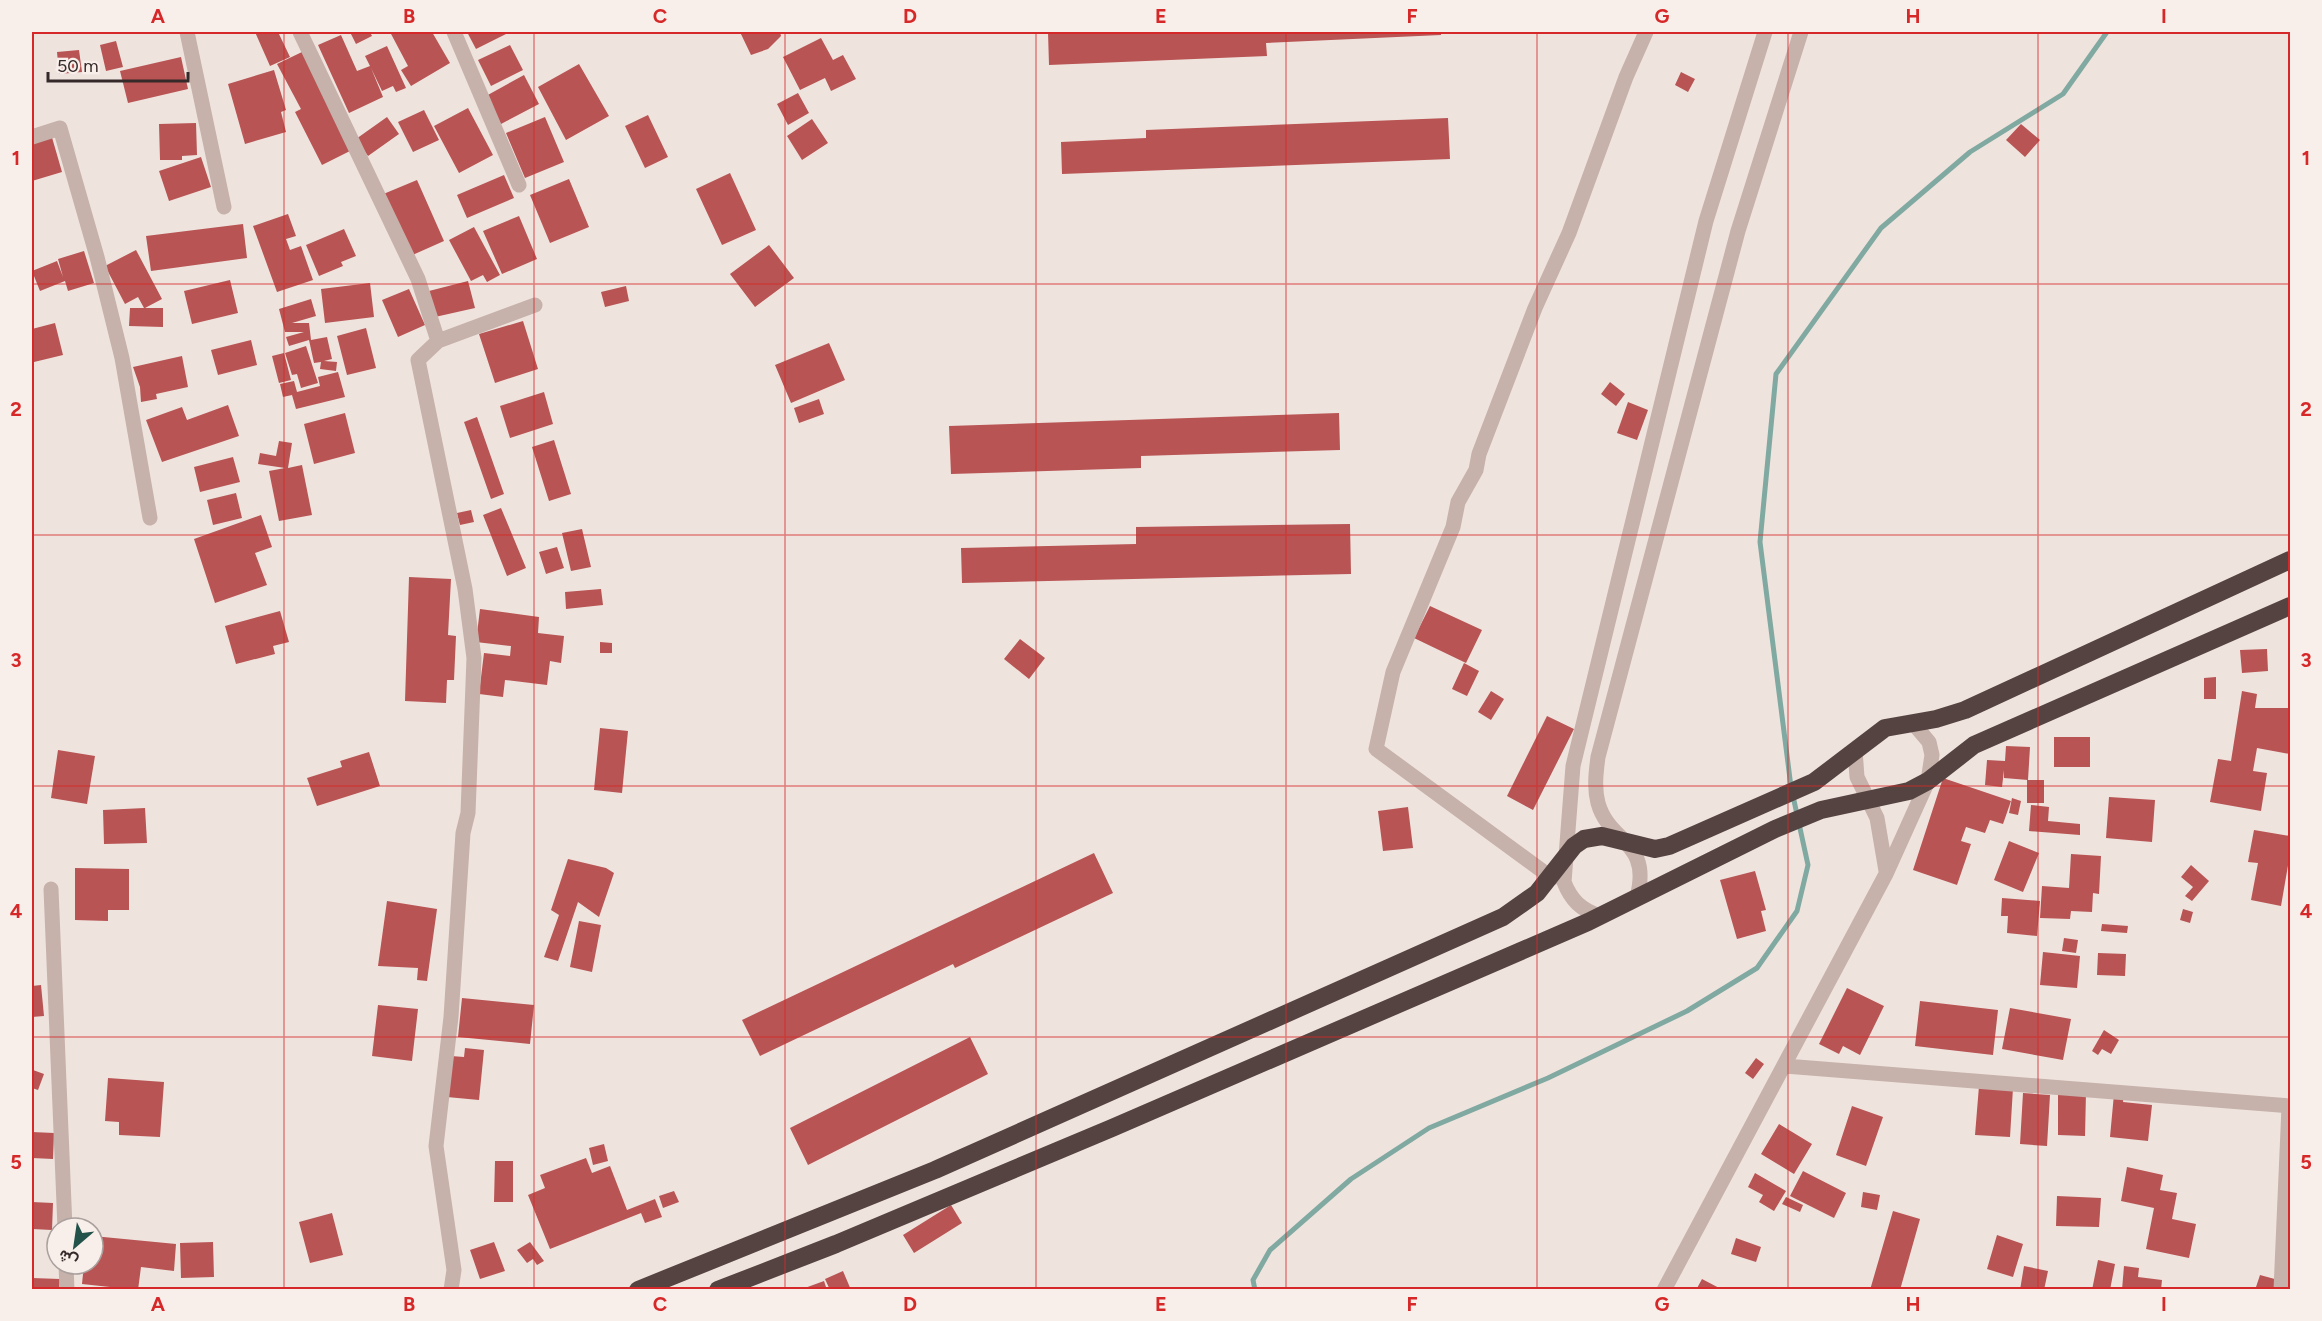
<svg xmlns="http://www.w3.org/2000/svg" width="2322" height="1321" font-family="Figtree,Vazirmatn,sans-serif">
	<rect width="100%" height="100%" fill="#efe3de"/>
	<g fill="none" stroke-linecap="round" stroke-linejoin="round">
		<path stroke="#80a9a1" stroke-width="5" d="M1791 787 1760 542 1776 374 1881 228 1970 152 2063 94 2107 32
			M1255 1290 1253 1280 1270 1250 1351 1179 1429 1128 1548 1078 1687 1011 1757 968 1797 911 1808 865 1793 796"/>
	</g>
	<path fill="#b85453" d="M255 32H278L290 57 270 66Z
		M350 32H370L372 36 356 44Z
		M390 32H432L450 63 411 86 401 70 408 66Z
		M467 32H510L476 49Z
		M740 32H780L781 36 768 49 751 55Z
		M1048 32H1441V35L1266 43 1267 56 1049 65Z
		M341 35 357 71 370 66 365 56 387 46 406 88 396 92 393 86 382 91 371 68 383 97 349 113 318 45Z
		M821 38 833 60 843 55 856 79 831 91 825 78 800 90 783 57Z
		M116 41 123 67 106 71 100 45Z
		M510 45 523 70 491 86 478 60Z
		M79 50 82 72 59 74 57 52Z
		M302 52 352 150 322 165 295 112 301 109 277 64Z
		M181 57 188 89 128 103 120 71Z
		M579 64 609 116 566 140 538 87Z
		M274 70 286 110 281 112 286 132 245 144 228 84Z
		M1681 72 1695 79 1688 92 1675 85Z
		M524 75 539 104 501 124 486 96Z
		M798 93 809 113 788 125 777 104Z
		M468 108 493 155 459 173 434 126Z
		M424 110 439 140 413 152 398 122Z
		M648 115 668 157 645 168 625 126Z
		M387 117 399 134 368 156 356 139Z
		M545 117 564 162 525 178 506 133Z
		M1448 118 1450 159 1062 174 1061 142 1146 138V130Z
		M812 119 828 143 802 160 787 136Z
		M196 123 197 155 182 156V160H160L159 124Z
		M2021 124 2040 140 2025 157 2006 140Z
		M51 134 62 172 32 181V140Z
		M201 157 211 187 169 201 159 171Z
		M730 173 756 230 722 245 696 189Z
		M504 175 514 198 467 218 457 195Z
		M569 179 589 227 550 243 530 195Z
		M417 180 444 241 408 257 381 195Z
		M288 214 296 236 286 239 290 250 301 246 313 280 277 292 253 226Z
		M519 216 537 259 502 274 483 231Z
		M243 224 247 258 151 271 146 236Z
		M474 227 500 275 487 282 483 275 471 281 449 240Z
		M344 229 356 256 341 262 343 266 319 276 306 245Z
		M769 245 794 278 755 307 730 274Z
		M136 250 162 299 145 308H163V327L129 326 130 308H144L138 297 125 304 105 266Z
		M84 251 94 283 68 291 65 281 40 291 32 271 57 261 63 277 58 259Z
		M230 280 238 313 192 324 184 291Z
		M468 281 475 308 435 317 429 291Z
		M370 283 374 317 325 323 321 289Z
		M626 286 629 301 605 307 601 292Z
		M409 289 425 325 398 337 382 300Z
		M311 299 316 316 292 323H309L311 340 327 337 332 359 324 361 337 362 336 371 320 369 321 362 314 363 309 340 289 346 286 337 304 332H285L279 309Z
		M523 321 538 369 495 383 479 334Z
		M55 323 63 355 34 362 32 329Z
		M366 328 376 368 347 375 337 336Z
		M251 340 257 365 218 375 211 350Z
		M829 343 845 380 791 403 775 365Z
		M306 346 318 383 301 388 297 374 292 375 285 353Z
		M284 353 291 380 279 383 272 356Z
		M182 356 188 387 156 394 157 399 141 402 140 387 133 367Z
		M338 372 345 397 296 409 292 395 283 397 280 384 294 381 297 392 320 386 318 377Z
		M1610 382 1625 394 1616 406 1601 394Z
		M544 392 553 424 510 438 500 406Z
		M819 399 824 414 799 423 794 408Z
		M1628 402 1648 410 1637 440 1617 433Z
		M228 405 239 436 162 462 146 420 182 407 187 420Z
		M345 413 355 453 314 464 304 424Z
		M1339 413 1340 450 1141 456V468L951 474 949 426Z
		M477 417 504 494 491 499 464 422Z
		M554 440 571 494 549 501 532 447Z
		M279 441 292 443 288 468 302 465 312 515 279 521 269 471 285 468 258 464 260 453 276 456Z
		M233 457 240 482 200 492 194 467Z
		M236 493 242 518 213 525 207 500Z
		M501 508 526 568 507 576 483 515Z
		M471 510 474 522 460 525 457 513Z
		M261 515 272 547 255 553 267 585 215 603 194 539Z
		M1350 524 1351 574 962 583 961 548 1136 544V527Z
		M582 529 591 567 571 571 562 533Z
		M557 547 564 568 546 574 539 552Z
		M409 577 451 579 448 635 456 636 454 680H447L446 703 405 701Z
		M601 589 603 605 566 609 565 592Z
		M1430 606 1482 630 1466 663 1414 638Z
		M480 609 539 617 538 633 564 636 561 663 550 661 547 685 505 680 503 697 479 694 484 653 510 656 511 646 476 642Z
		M280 611 289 642 273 646 275 654 236 664 225 626Z
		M1020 639 1045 658 1029 679 1004 659Z
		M600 642 612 643V653H600Z
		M2267 649 2268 671 2242 673 2240 650Z
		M1464 663 1479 671 1467 696 1452 689Z
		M2216 677V699H2204V678Z
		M1491 691 1504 699 1491 720 1478 712Z
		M2242 691 2257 694 2255 708H2290V754L2257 748 2253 771 2267 773 2261 811 2210 802 2218 759 2231 761Z
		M1547 716 1574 729 1533 810 1507 796Z
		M600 728 628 731 622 793 594 790Z
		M2054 737H2090V767H2054Z
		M2006 746 2030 747 2028 780 2004 778V770L2002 787 1985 785 1987 760 2005 761Z
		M58 750 95 756 87 804 51 798Z
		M369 752 380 786 317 806 307 778 342 767 340 761Z
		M1943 778 2011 801 2003 824 1990 820 1985 833 1966 827 1961 841 1971 844 1957 885 1913 870Z
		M2027 780H2044V803H2027Z
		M2109 797 2155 800 2152 842 2106 838Z
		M2012 798 2021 801 2018 815 2009 813Z
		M2031 805 2049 807 2048 821 2080 824V835L2029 831Z
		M1408 807 1413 848 1383 851 1378 811Z
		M145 808 147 843 104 844 103 810Z
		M2254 830 2290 836V854L2281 906 2251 900 2258 863 2248 862Z
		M2009 841 2039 853 2023 892 1994 880Z
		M1094 853 1113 893 955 968 953 964 760 1056 742 1020Z
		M2071 854 2101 856 2099 894 2093 893 2092 912 2071 911 2070 919 2040 918 2042 886 2069 888Z
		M568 859 606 868 614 873 599 917 578 902 558 961 544 957 559 915 551 910Z
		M2191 865 2209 881 2192 901 2185 896 2193 887 2181 877Z
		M75 868 129 869V910H108V921L75 920Z
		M1755 871 1766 910 1761 911 1766 931 1737 939 1720 880Z
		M2002 898 2040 901 2037 936 2007 933 2008 916H2001Z
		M387 901 437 909 427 981 417 980 418 968 378 966Z
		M2183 909 2193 912 2190 923 2180 920Z
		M579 921 601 925 592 972 570 967Z
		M2102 924 2128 926 2127 933 2101 931Z
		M2064 938 2078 940 2076 953 2062 951Z
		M2043 952 2080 956 2077 988 2040 985Z
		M2098 953 2126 954 2125 976 2097 975Z
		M41 985 44 1016 32 1017V986Z
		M1847 988 1884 1006 1860 1055 1843 1046 1839 1054 1819 1044Z
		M462 998 534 1005 530 1044 458 1037Z
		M1920 1001 1998 1010 1993 1055 1915 1046Z
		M378 1005 418 1009 412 1061 372 1056Z
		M2010 1008 2071 1019 2063 1060 2002 1049Z
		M2104 1030 2119 1040 2111 1054 2102 1049 2098 1055 2092 1051Z
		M970 1037 988 1074 808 1165 790 1128Z
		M465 1048 484 1050 479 1100 447 1097 451 1056 464 1057Z
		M1756 1058 1764 1064 1753 1079 1745 1073Z
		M33 1070 44 1074 38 1090 32 1088Z
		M108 1078 164 1082 160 1137 119 1135V1122L105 1121Z
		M1979 1086 2013 1088 2010 1137 1975 1135Z
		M2058 1092H2086L2085 1136 2058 1135Z
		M2023 1093 2050 1095 2047 1146 2020 1144Z
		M2114 1094 2124 1095 2123 1102 2152 1105 2148 1141 2110 1137Z
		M1852 1106 1883 1117 1866 1166 1836 1155Z
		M1779 1124 1812 1144 1794 1174 1761 1154Z
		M32 1132 54 1133 53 1159 32 1158Z
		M604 1144 608 1161 593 1165 589 1148Z
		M586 1158 592 1173 610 1166 627 1210 655 1199 662 1217 645 1223 641 1213 550 1249 528 1195 545 1188 540 1175Z
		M495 1161H513V1202H494Z
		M2127 1167 2163 1175 2160 1190 2177 1193 2172 1219 2196 1224 2189 1258 2146 1249 2154 1208 2121 1201Z
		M1803 1171 1846 1193 1834 1218 1790 1196Z
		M1755 1173 1786 1191 1774 1211 1759 1202 1763 1195 1748 1187Z
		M674 1191 679 1202 663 1208 659 1196Z
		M1863 1192 1880 1195 1877 1210 1861 1207Z
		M2057 1196 2101 1198 2099 1227 2056 1226Z
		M1786 1197 1803 1205 1800 1212 1782 1204Z
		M32 1202 53 1203 52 1230 32 1229Z
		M951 1205 962 1223 914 1253 903 1235Z
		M1893 1211 1920 1219 1900 1290H1870Z
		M332 1213 343 1255 310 1263 299 1222Z
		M1997 1235 2023 1244 2013 1277 1987 1269Z
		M93 1236 176 1244 174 1271 141 1267 138 1290 82 1284 84 1264H93Z
		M1736 1238 1761 1247 1756 1262 1731 1254Z
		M213 1242 214 1277 181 1278 180 1243Z
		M494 1242 505 1271 480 1279 470 1250Z
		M530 1242 544 1261 537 1265 533 1259 527 1263 517 1250Z
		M2098 1260 2115 1264 2110 1290H2092Z
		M2024 1266 2048 1271 2044 1290H2020Z
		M2124 1266 2139 1268 2138 1277 2162 1280 2161 1290H2122Z
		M843 1271 851 1290H830L825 1279Z
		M2260 1275 2282 1281 2279 1290H2255Z
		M32 1278 60 1279 59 1290H32Z
		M1702 1279 1723 1290H1696Z
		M824 1281 827 1290H802V1289Z"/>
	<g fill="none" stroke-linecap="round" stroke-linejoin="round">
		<path stroke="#c6b1ab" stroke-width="15" d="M187 32 224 207
			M300 32 418 279 438 341
			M454 32 519 185
			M32 137 60 128 97 257 122 358 150 518
			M1855 750 1857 777 1877 818 1886 871
			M1552 878 1376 749 1393 672 1453 527 1458 502 1476 470 1479 454 1535 308 1569 233 1626 77 1646 32
			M51 889 65 1228
			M1637 897C1652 841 1609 843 1598 803 1594 788 1596 772 1598 757L1738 231 1801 32
			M1600 916C1581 910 1571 900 1564 882L1573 766 1706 221 1765 32
			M1785 1066 2290 1106
			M66 1264 67 1290
			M451 1290 454 1270 436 1146 451 1017 463 833 468 813 474 658 465 589 418 360 438 341 535 305
			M1664 1290 1886 874 1928 781 1932 755 1929 742 1913 723
			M2281 1290 2289 1107"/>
		<path stroke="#554341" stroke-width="18" d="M638 1290 935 1170 1503 917 1537 893 1574 846 1584 839 1602 836 1655 849 1669 846 1814 782 1885 728 1936 719 1965 710 2290 560
			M718 1290 836 1244 1112 1128 1588 922 1775 829 1821 810 1909 791 1928 781 1974 745 2290 606"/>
	</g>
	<path fill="none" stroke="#d62828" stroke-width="1.5" stroke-opacity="0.55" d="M284 32V1290M534 32V1290M785 32V1290M1036 32V1290M1286 32V1290M1537 32V1290M1788 32V1290M2038 32V1290M32 284H2290M32 535H2290M32 786H2290M32 1037H2290"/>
	<rect width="2322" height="1321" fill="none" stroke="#f8eeea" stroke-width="66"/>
	<g transform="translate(75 1246) rotate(209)"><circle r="28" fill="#f8eeea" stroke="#aaa09d" stroke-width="1.5"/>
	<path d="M0-4.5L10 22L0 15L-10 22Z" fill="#23524a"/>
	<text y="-9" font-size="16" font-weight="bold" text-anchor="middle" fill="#352a29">ش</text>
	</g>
	<path d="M48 72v9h140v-9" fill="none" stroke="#352a29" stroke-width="3"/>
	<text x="57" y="72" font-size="18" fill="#352a29" stroke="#f8eeea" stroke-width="4.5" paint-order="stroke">50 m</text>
	<rect x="33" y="33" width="2256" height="1255" fill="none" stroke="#d62828" stroke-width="2"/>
	<g font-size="20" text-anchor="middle" font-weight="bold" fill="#d62828">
		<text x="158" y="23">A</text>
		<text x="409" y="23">B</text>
		<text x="660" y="23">C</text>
		<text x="910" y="23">D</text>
		<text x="1161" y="23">E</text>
		<text x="1412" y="23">F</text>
		<text x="1662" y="23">G</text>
		<text x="1913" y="23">H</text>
		<text x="2164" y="23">I</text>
		<text x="16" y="165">1</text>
		<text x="2306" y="165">1</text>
		<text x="16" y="416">2</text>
		<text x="2306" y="416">2</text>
		<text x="16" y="667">3</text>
		<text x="2306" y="667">3</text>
		<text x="16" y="918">4</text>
		<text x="2306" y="918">4</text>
		<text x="16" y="1169">5</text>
		<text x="2306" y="1169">5</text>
		<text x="158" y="1311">A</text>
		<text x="409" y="1311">B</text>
		<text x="660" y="1311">C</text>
		<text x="910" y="1311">D</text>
		<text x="1161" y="1311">E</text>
		<text x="1412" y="1311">F</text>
		<text x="1662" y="1311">G</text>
		<text x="1913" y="1311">H</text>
		<text x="2164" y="1311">I</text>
	</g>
</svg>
